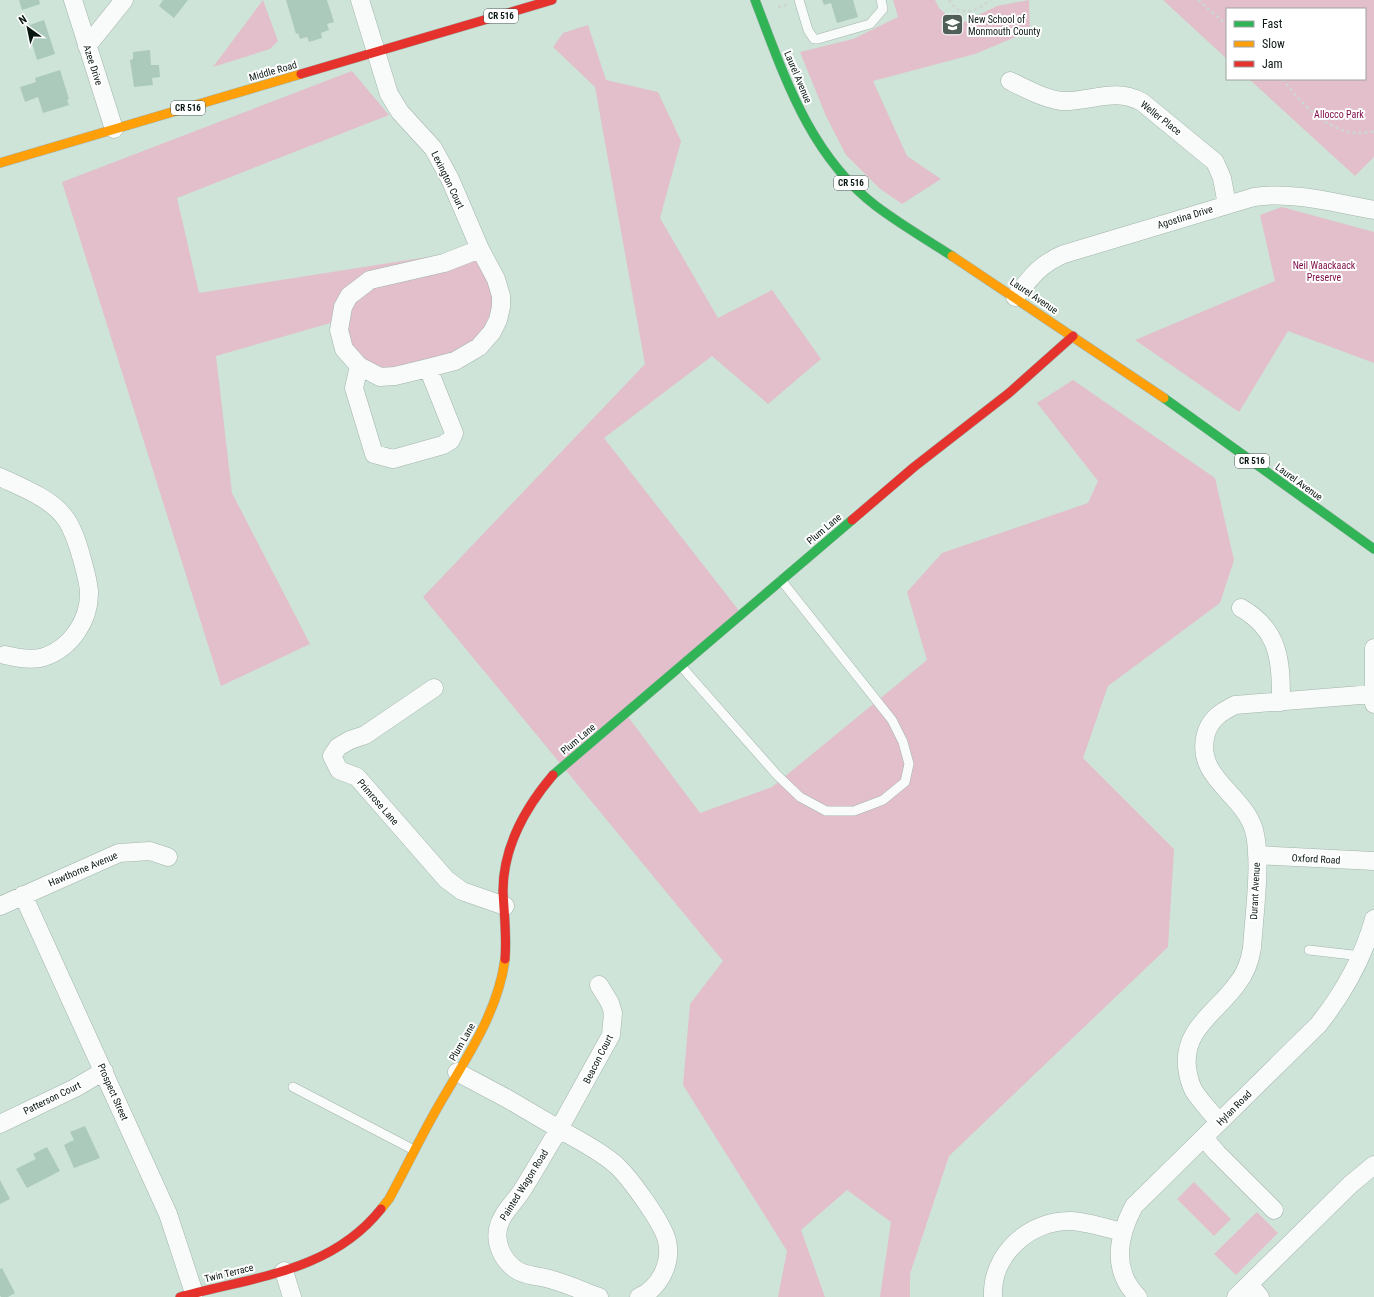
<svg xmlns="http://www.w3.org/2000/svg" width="1374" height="1297" font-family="'Roboto Condensed',sans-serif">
	<rect width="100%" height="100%" fill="#cee4d9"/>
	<path fill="#e2bfca" d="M263 0 278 41 270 49 213 67Z
		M893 0H935L939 8 958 25 997 6 1029 0 1030 31 975 54 873 81 907 156 941 179 902 204 879 188 846 155 826 116 800 52 853 39 898 17Z
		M1163 0H1374V157L1355 176 1249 79H1365V9H1227V59Z
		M588 25 606 80 658 92 681 141 660 218 718 318 772 290 821 359 768 404 712 356 604 438 740 612 623 710 700 813 772 787 927 660 907 592 942 553 1088 503 1098 481 1037 403 1073 380 1215 478 1234 560 1220 603 1108 686 1083 758 1174 849 1168 947 949 1156 910 1274V1297H880L891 1222 847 1190 801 1230 825 1297H778L787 1251 683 1085 690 1004 723 961 423 597 645 364 595 87 553 47 563 33Z
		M352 71 389 115 177 198 199 293 472 250 498 279 490 335 446 360 375 374 334 322 216 356 232 493 310 644 221 686 62 182Z
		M1282 207 1374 232V363L1288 331 1239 412 1135 340 1275 281 1260 215Z
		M1194 1182 1231 1219 1214 1236 1177 1199Z
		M1257 1212 1278 1233 1236 1275 1214 1254Z"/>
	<path fill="#abcabc" d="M19 0H39L40 4 22 10Z
		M163 0H188L174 18 159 6Z
		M286 0H327L334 22 327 24 329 30 321 33 322 38 309 42 307 37 300 39 298 33 296 34Z
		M822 0H853L858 17 837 23 831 3 824 5Z
		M44 20 55 54 37 60 27 26Z
		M150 50 151 65H159L160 77 152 78 153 85 134 87 130 60 133 59V52Z
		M60 70 69 99 67 100 69 105 43 113 38 97 25 102 20 87 36 82 35 78Z
		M85 1126 100 1158 74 1168 64 1145 74 1140 70 1132Z
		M47 1147 60 1171 27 1188 16 1169 36 1159 33 1154Z
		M0 1180 10 1199 0 1204Z
		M2 1268 15 1293 8 1297H1L0 1295V1269Z"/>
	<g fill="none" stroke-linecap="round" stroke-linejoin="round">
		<defs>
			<path id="lane" d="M799 0 808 30 814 39H818L870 24 883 9 881 0
				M681 666 777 775 800 797 826 811H854L883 800 905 782 909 764 903 742 892 720 781 580
				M1309 950 1361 956
				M293 1087 414 1150"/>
			<path id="street" d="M73 0 114 129
				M360 0 389 94 400 112 433 148 450 179 480 249 496 279 501 296V307L498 320 492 332 479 347 455 361 428 368 395 376 380 377 359 366 344 349 339 330 343 307 349 296 370 280 444 263 480 249
				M87 46 124 0
				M1010 81C1026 89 1045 99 1062 101 1091 102 1114 87 1142 102L1215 162 1222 178 1227 205
				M1015 297C1031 277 1040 264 1064 254L1254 197C1293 191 1335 203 1374 210
				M359 366 354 388 374 454 393 459 443 445 451 440 454 433 428 368
				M0 477C23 488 51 498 66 519 74 531 78 545 82 559 85 570 88 580 89 591 90 620 71 648 44 657 32 661 17 658 5 655
				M1241 608C1280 630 1281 662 1281 702
				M1374 648V704
				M434 688 365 735 350 740 338 747 332 756 339 770 357 777 446 879 462 891 505 906
				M1257 855 1374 861
				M23 895 168 1214 194 1293
				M0 906 119 853 150 851 168 857
				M457 1072 506 1098 559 1129 611 1035 613 1013 610 1003 599 985
				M1219 1122C1211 1112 1201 1102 1194 1091 1190 1084 1188 1075 1187 1067 1183 1029 1217 1012 1237 984 1246 973 1250 961 1252 948 1254 916 1262 859 1254 830 1243 793 1194 777 1206 734 1210 719 1221 712 1235 705L1373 694
				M0 1124 75 1088 104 1071
				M1204 1138 1217 1153 1274 1210
				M284 1271 292 1297
				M1249 1284 1260 1297
				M599 1297C580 1290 561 1281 541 1277 532 1275 523 1275 515 1269 503 1260 495 1244 498 1229 501 1214 513 1204 521 1192 534 1172 546 1150 559 1129 578 1140 599 1150 616 1165 630 1178 663 1223 667 1241 672 1263 660 1288 639 1297
				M993 1297C991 1255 1029 1220 1071 1221 1088 1222 1106 1228 1122 1232
				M1138 1297C1111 1270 1118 1236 1134 1206L1318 1025C1343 994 1363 958 1374 919
				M1236 1297 1351 1184 1374 1165"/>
			<path id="fast" d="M755 0C784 75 809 155 876 206 900 224 927 240 952 256
				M1164 398 1374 549
				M553 775 852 520"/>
			<path id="slow" d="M0 163 301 74
				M952 256 1164 398
				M381 1209 389 1199C406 1168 421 1136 439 1105 466 1058 498 1013 505 959"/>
			<path id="jam" d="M301 74 552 0
				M852 520 914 467 1009 393 1073 336
				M505 959C507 936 504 914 503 891 503 846 525 808 553 775
				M180 1297C253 1277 331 1272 381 1209"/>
		</defs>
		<use href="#lane" stroke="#a3b4ac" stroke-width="10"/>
		<use href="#street" stroke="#a3b4ac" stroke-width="19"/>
		<use href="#fast" stroke="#a3b4ac" stroke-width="10"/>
		<use href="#slow" stroke="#a3b4ac" stroke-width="10"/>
		<use href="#jam" stroke="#a3b4ac" stroke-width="10"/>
		<path stroke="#cfd6d2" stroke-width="2.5" stroke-dasharray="3 3" stroke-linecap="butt" d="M949 0 956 9C969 14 980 9 990 0
			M1198 0 1227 25
			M778 7 789 4
			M1283 79C1303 107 1337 142 1374 131"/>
		<use href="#lane" stroke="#f8fbf9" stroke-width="9"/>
		<use href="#street" stroke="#f8fbf9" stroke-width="18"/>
		<use href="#fast" stroke="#30b455" stroke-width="9"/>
		<use href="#slow" stroke="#ff9f0a" stroke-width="9"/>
		<use href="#jam" stroke="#e5322d" stroke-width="9"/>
	</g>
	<defs>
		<symbol id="school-square" viewBox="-11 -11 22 22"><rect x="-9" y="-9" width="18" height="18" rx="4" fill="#4f5f58" stroke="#fff"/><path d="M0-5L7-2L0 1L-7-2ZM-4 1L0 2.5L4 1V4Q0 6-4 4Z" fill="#fff"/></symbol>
	</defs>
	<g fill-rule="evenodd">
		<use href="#school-square" x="940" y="12" width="25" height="25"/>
	</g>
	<g text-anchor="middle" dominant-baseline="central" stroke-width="4" stroke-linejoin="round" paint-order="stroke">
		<g fill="#fff" stroke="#545d59" stroke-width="1">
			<rect x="484" y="9" width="34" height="14" rx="3"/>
			<rect x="171" y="101" width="34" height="14" rx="3"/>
			<rect x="834" y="176" width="34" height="14" rx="3"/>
			<rect x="1235" y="454" width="34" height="14" rx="3"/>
		</g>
		<g font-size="9" font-weight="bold" fill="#0a1812">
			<text x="501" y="16">CR 516</text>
			<text x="188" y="108">CR 516</text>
			<text x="851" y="183">CR 516</text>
			<text x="1252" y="461">CR 516</text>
		</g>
		<g font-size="10" fill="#0a1812" stroke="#fff" text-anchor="start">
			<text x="968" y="19">New School of<tspan x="968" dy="12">Monmouth County</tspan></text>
		</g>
		<g font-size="10" fill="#0a1812" stroke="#fff">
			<text transform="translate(93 65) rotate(72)">Azee Drive</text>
			<text transform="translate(273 71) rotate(-16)">Middle Road</text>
			<text transform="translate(798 77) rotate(67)">Laurel Avenue</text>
			<text transform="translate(1161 118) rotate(38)">Weller Place</text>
			<text transform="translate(448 180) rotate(64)">Lexington Court</text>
			<text transform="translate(1185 217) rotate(-17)">Agostina Drive</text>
			<text transform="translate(1034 296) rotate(34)">Laurel Avenue</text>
			<text transform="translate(1299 482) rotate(36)">Laurel Avenue</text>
			<text transform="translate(824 529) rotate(-40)">Plum Lane</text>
			<text transform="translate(578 739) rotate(-40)">Plum Lane</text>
			<text transform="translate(378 802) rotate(49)">Primrose Lane</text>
			<text transform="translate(1316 859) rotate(3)">Oxford Road</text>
			<text transform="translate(83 869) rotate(-23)">Hawthorne Avenue</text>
			<text transform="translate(1255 891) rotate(-87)">Durant Avenue</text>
			<text transform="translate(462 1042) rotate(-60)">Plum Lane</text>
			<text transform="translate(598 1059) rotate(-63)">Beacon Court</text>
			<text transform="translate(113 1092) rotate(66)">Prospect Street</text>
			<text transform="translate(52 1098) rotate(-26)">Patterson Court</text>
			<text transform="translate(1234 1108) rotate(-45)">Hylan Road</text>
			<text transform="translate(524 1185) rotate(-58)">Painted Wagon Road</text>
			<text transform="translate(229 1273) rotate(-14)">Twin Terrace</text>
		</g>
		<g font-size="10" fill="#7e0d47" stroke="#fff">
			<text x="1339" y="114">Allocco Park</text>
			<text x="1324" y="265">Neil Waackaack<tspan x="1324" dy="12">Preserve</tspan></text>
		</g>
	</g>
	<rect x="1226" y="8" width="140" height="72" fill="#ffffff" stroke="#9da3a0"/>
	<rect x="1234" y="21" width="20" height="6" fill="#30b455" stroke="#9da3a0"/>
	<text x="1262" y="28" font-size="12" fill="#0a1812">Fast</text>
	<rect x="1234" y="41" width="20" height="6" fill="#ff9f0a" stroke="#9da3a0"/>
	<text x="1262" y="48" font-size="12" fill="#0a1812">Slow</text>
	<rect x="1234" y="61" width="20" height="6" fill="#e5322d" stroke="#9da3a0"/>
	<text x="1262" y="68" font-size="12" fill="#0a1812">Jam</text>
	<g transform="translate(28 28) rotate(327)" stroke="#ffffff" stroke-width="3" paint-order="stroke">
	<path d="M0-3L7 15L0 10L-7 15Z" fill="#0a1812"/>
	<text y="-6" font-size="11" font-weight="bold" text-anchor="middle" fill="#0a1812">N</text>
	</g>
</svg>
